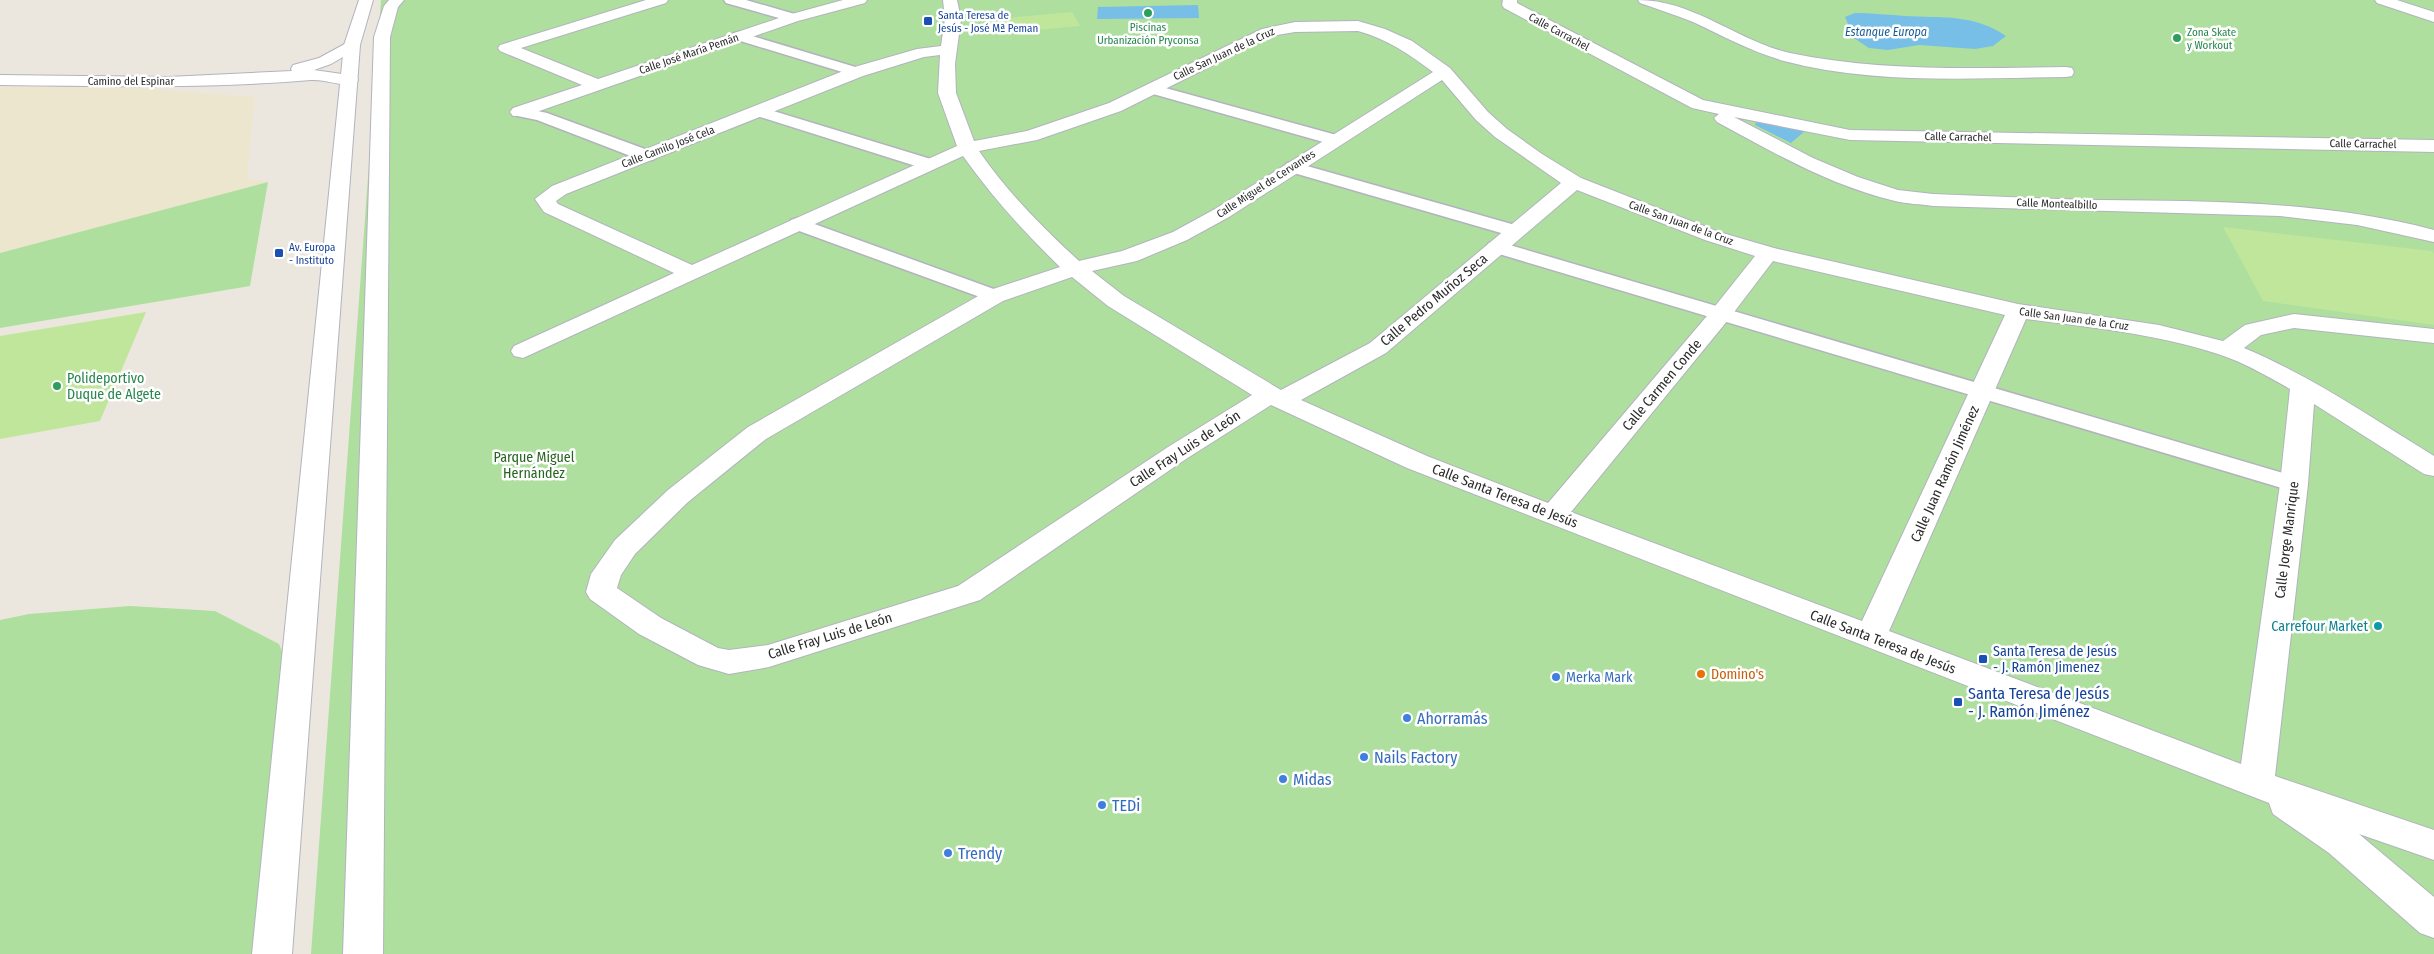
<svg xmlns="http://www.w3.org/2000/svg" width="2434" height="954" font-family="'Fira Sans Condensed',sans-serif">
	<rect width="100%" height="100%" fill="#ece7de"/>
	<path fill="#ede6cf" d="M110 86 255 97 247 178 268 182 0 253V87Z"/>
	<path fill="#aedf9e" d="M381 0H2434V954H311Z
		M268 182 250 286 0 328V253Z
		M130 606 215 611 279 644 300 693 292 954H0V620L29 614Z"/>
	<path fill="#bfe69b" d="M1072 12 1080 26 991 34 984 20Z
		M2223 227 2432 251 2434 254V325L2263 301Z
		M146 312 100 421 0 439V336Z"/>
	<path fill="#78bfe8" d="M1198 5 1199 18 1097 19 1098 7Z
		M1855 13C1872 13 1889 15 1905 16 1941 18 1975 14 2006 36L1993 46 1975 49 1919 45 1888 50 1869 48 1854 38 1845 17Z
		M1756 122 1805 131 1791 143 1755 125Z"/>
	<g fill="none" stroke-linecap="round" stroke-linejoin="round">
		<defs>
			<path id="pedestrian" d="M724 0H746L798 15 800 18 793 22 726 3Z
				M739 32 862 69 865 72 857 77 852 75 734 39 732 36 734 33Z
				M1151 84 1340 136 1342 140 1340 144 1334 145 1146 92 1143 89Z
				M519 107 547 113 653 152 656 156 653 160H641L537 120 513 115 511 112 513 109Z
				M760 107 934 160 937 164 934 168H922L754 115 752 112 754 109Z
				M1293 162 1522 227 1524 231 1522 235H1508L1287 171 1284 167 1287 163Z
				M798 218 1002 292 1005 296 1002 300 995 302 988 300 791 228 789 224 791 220Z
				M1496 241 2303 479 2307 484 2303 489 2294 492 2285 489 1489 251 1486 247 1489 243Z"/>
			<path id="minor" d="M646 0H668L666 3 521 48 598 79 788 15 843 0H867L865 3 798 21 525 116H513L510 112 513 108 582 85 500 51 498 48 500 45Z
				M943 0H957L961 19 955 64 956 93 974 141 1027 131 1109 103 1262 29 1295 22 1358 21 1385 29 1412 41 1450 68 1488 112 1507 129 1542 154 1581 178 1719 232 1774 248 2018 304 2159 325 2223 341 2245 325 2294 314 2434 329V343L2294 328 2261 335 2244 348C2311 376 2372 418 2434 456V476L2424 474 2314 404 2308 484 2275 776 2434 830V860L2359 834 2434 897V938L2420 933 2329 853 2273 814 2269 803 1407 468 1271 405 1186 459 980 600 769 667 729 674 698 665 639 634 590 599 586 592 591 574 615 540 668 490 748 427 987 291 1060 267C1024 232 992 197 963 156L523 358 514 356 511 351 514 346 674 273 544 212 535 199 552 186 851 68 917 49 941 46 945 19ZM1358 31C1387 39 1409 54 1433 72L1215 209 1173 232 1122 251 1079 261C1042 227 1008 193 979 151L1037 140 1121 111 1271 36 1295 32ZM940 55 938 93 957 146 692 265 558 204 556 201 566 194 863 76 924 57ZM1442 80 1476 120 1495 137 1561 183 1370 343 1281 390 1124 296 1092 271 1137 261 1187 240 1229 217ZM1577 190 1705 240 1755 256 1712 310 1548 503 1427 456 1301 400 1386 353ZM1773 261 2005 315 1862 621 1571 512 1728 320ZM1072 277 1108 306 1252 395 1168 447 958 586 768 645 729 650 718 648 661 618 617 588 621 575 635 554 688 502 766 439 1003 301ZM2026 319C2090 327 2156 334 2218 354 2243 362 2267 376 2290 389L2280 484 2241 764 1889 631Z
				M1503 0H1517V3L1703 100 1850 130 2434 140V152L1850 140 1734 117 1813 158 1858 177 1898 190 1933 194C1988 196 2044 199 2099 200 2212 201 2324 201 2434 230V242L2357 225 2280 216 1933 206C1920 204 1907 204 1895 201 1831 186 1774 153 1717 122L1714 118 1719 114 1692 108 1504 8 1502 5Z
				M1638 0C1694 0 1737 41 1790 53 1881 72 1974 68 2066 67L2072 68 2074 72 2072 76 2066 77C1973 78 1875 85 1784 61 1752 52 1723 36 1693 22 1676 15 1657 9 1640 3Z
				M2375 0H2397L2434 12V22L2377 3Z
				M352 40 360 45 358 48 331 64 314 70 356 76 358 80 356 84C342 87 326 79 311 80 207 89 104 86 0 85V75L168 77 292 71 291 69 293 65 319 58Z"/>
			<path id="secondary" d="M359 0H373L360 45 292 954H252L344 45Z
				M389 0H404L398 7 390 37 383 954H343L374 37 384 6Z"/>
		</defs>
		<use href="#pedestrian" stroke="#b2b3be" stroke-width="3"/>
		<use href="#minor" stroke="#b2b3be" stroke-width="2"/>
		<use href="#secondary" stroke="#b2b3be" stroke-width="2"/>
		<use href="#pedestrian" fill="#fff" fill-rule="evenodd"/>
		<use href="#minor" fill="#fff" fill-rule="evenodd"/>
		<use href="#secondary" fill="#fff" fill-rule="evenodd"/>
	</g>
	<g fill="#2e9e5b" stroke="#fff" stroke-width="2">
		<circle cx="1148" cy="13" r="5"/>
		<circle cx="2177" cy="38" r="5"/>
		<circle cx="57" cy="386" r="5"/>
	</g>
	<g fill="#1a4fb4" stroke="#fff" stroke-width="2">
		<rect x="923" y="16" width="10" height="10" rx="2.5"/>
		<rect x="274" y="248" width="10" height="10" rx="2.5"/>
		<rect x="1978" y="654" width="10" height="10" rx="2.5"/>
		<rect x="1953" y="697" width="10" height="10" rx="2.5"/>
	</g>
	<circle fill="#0f9aa8" stroke="#fff" stroke-width="2" cx="2378" cy="626" r="5"/>
	<circle fill="#e8710a" stroke="#fff" stroke-width="2" cx="1701" cy="674" r="5"/>
	<g fill="#3f7fe0" stroke="#fff" stroke-width="2">
		<circle cx="1556" cy="677" r="5"/>
		<circle cx="1407" cy="718" r="5"/>
		<circle cx="1364" cy="757" r="5"/>
		<circle cx="1283" cy="779" r="5"/>
		<circle cx="1102" cy="805" r="5"/>
		<circle cx="948" cy="853" r="5"/>
	</g>
	<g text-anchor="middle" dominant-baseline="central" stroke-width="5" stroke-linejoin="round" paint-order="stroke">
		<g font-size="11" fill="#164399" stroke="#fff" text-anchor="start">
			<text x="938" y="15">Santa Teresa de<tspan x="938" dy="13">Jesús - José Mª Peman</tspan></text>
			<text x="289" y="247">Av. Europa<tspan x="289" dy="13">- Instituto</tspan></text>
		</g>
		<g font-size="11" fill="#27864d" stroke="#fff">
			<text x="1148" y="27">Piscinas<tspan x="1148" dy="13">Urbanización Pryconsa</tspan></text>
			<text x="2187" y="32" text-anchor="start">Zona Skate<tspan x="2187" dy="13">y Workout</tspan></text>
		</g>
		<g font-size="11" fill="#2b2b2b" stroke="#fff">
			<text transform="translate(1559 32) rotate(28)">Calle Carrachel</text>
			<text transform="translate(689 54) rotate(-19)">Calle José María Pemán</text>
			<text transform="translate(1224 54) rotate(-25)">Calle San Juan de la Cruz</text>
			<text x="131" y="81">Camino del Espinar</text>
			<text transform="translate(1958 137) rotate(1)">Calle Carrachel</text>
			<text transform="translate(2363 144) rotate(1)">Calle Carrachel</text>
			<text transform="translate(668 147) rotate(-21)">Calle Camilo José Cela</text>
			<text transform="translate(1266 184) rotate(-33)">Calle Miguel de Cervantes</text>
			<text transform="translate(2057 204) rotate(2)">Calle Montealbillo</text>
			<text transform="translate(1681 223) rotate(20)">Calle San Juan de la Cruz</text>
			<text transform="translate(2074 319) rotate(8)">Calle San Juan de la Cruz</text>
		</g>
		<g font-size="12" font-style="italic" fill="#165d95" stroke="#fff">
			<text x="1886" y="32">Estanque Europa</text>
		</g>
		<g font-size="14" fill="#2b2b2b" stroke="#fff">
			<text transform="translate(1434 300) rotate(-40)">Calle Pedro Muñoz Seca</text>
			<text transform="translate(1662 385) rotate(-50)">Calle Carmen Conde</text>
			<text transform="translate(1185 449) rotate(-33)">Calle Fray Luis de León</text>
			<text transform="translate(1945 474) rotate(-66)">Calle Juan Ramón Jiménez</text>
			<text transform="translate(1505 496) rotate(21)">Calle Santa Teresa de Jesús</text>
			<text transform="translate(2287 540) rotate(-83)">Calle Jorge Manrique</text>
			<text transform="translate(830 636) rotate(-17)">Calle Fray Luis de León</text>
			<text transform="translate(1883 642) rotate(21)">Calle Santa Teresa de Jesús</text>
		</g>
		<g font-size="14" fill="#27864d" stroke="#fff" text-anchor="start">
			<text x="67" y="378">Polideportivo<tspan x="67" dy="16">Duque de Algete</tspan></text>
		</g>
		<g font-size="14" fill="#26651f" stroke="#fff">
			<text x="534" y="457">Parque Miguel<tspan x="534" dy="16">Hernández</tspan></text>
		</g>
		<g font-size="14" fill="#0d838f" stroke="#fff" text-anchor="end">
			<text x="2368" y="626">Carrefour Market</text>
		</g>
		<g font-size="14" fill="#164399" stroke="#fff" text-anchor="start">
			<text x="1993" y="651">Santa Teresa de Jesús<tspan x="1993" dy="16">- J. Ramón Jimenez</tspan></text>
		</g>
		<g font-size="14" fill="#c56008" stroke="#fff" text-anchor="start">
			<text x="1711" y="674">Domino's</text>
		</g>
		<g font-size="14" fill="#366cbe" stroke="#fff" text-anchor="start">
			<text x="1566" y="677">Merka Mark</text>
		</g>
		<g font-size="16" fill="#164399" stroke="#fff" text-anchor="start">
			<text x="1968" y="693">Santa Teresa de Jesús<tspan x="1968" dy="18">- J. Ramón Jiménez</tspan></text>
		</g>
		<g font-size="16" fill="#366cbe" stroke="#fff" text-anchor="start">
			<text x="1417" y="718">Ahorramás</text>
			<text x="1374" y="757">Nails Factory</text>
			<text x="1293" y="779">Midas</text>
			<text x="1112" y="805">TEDi</text>
			<text x="958" y="853">Trendy</text>
		</g>
	</g>
</svg>
